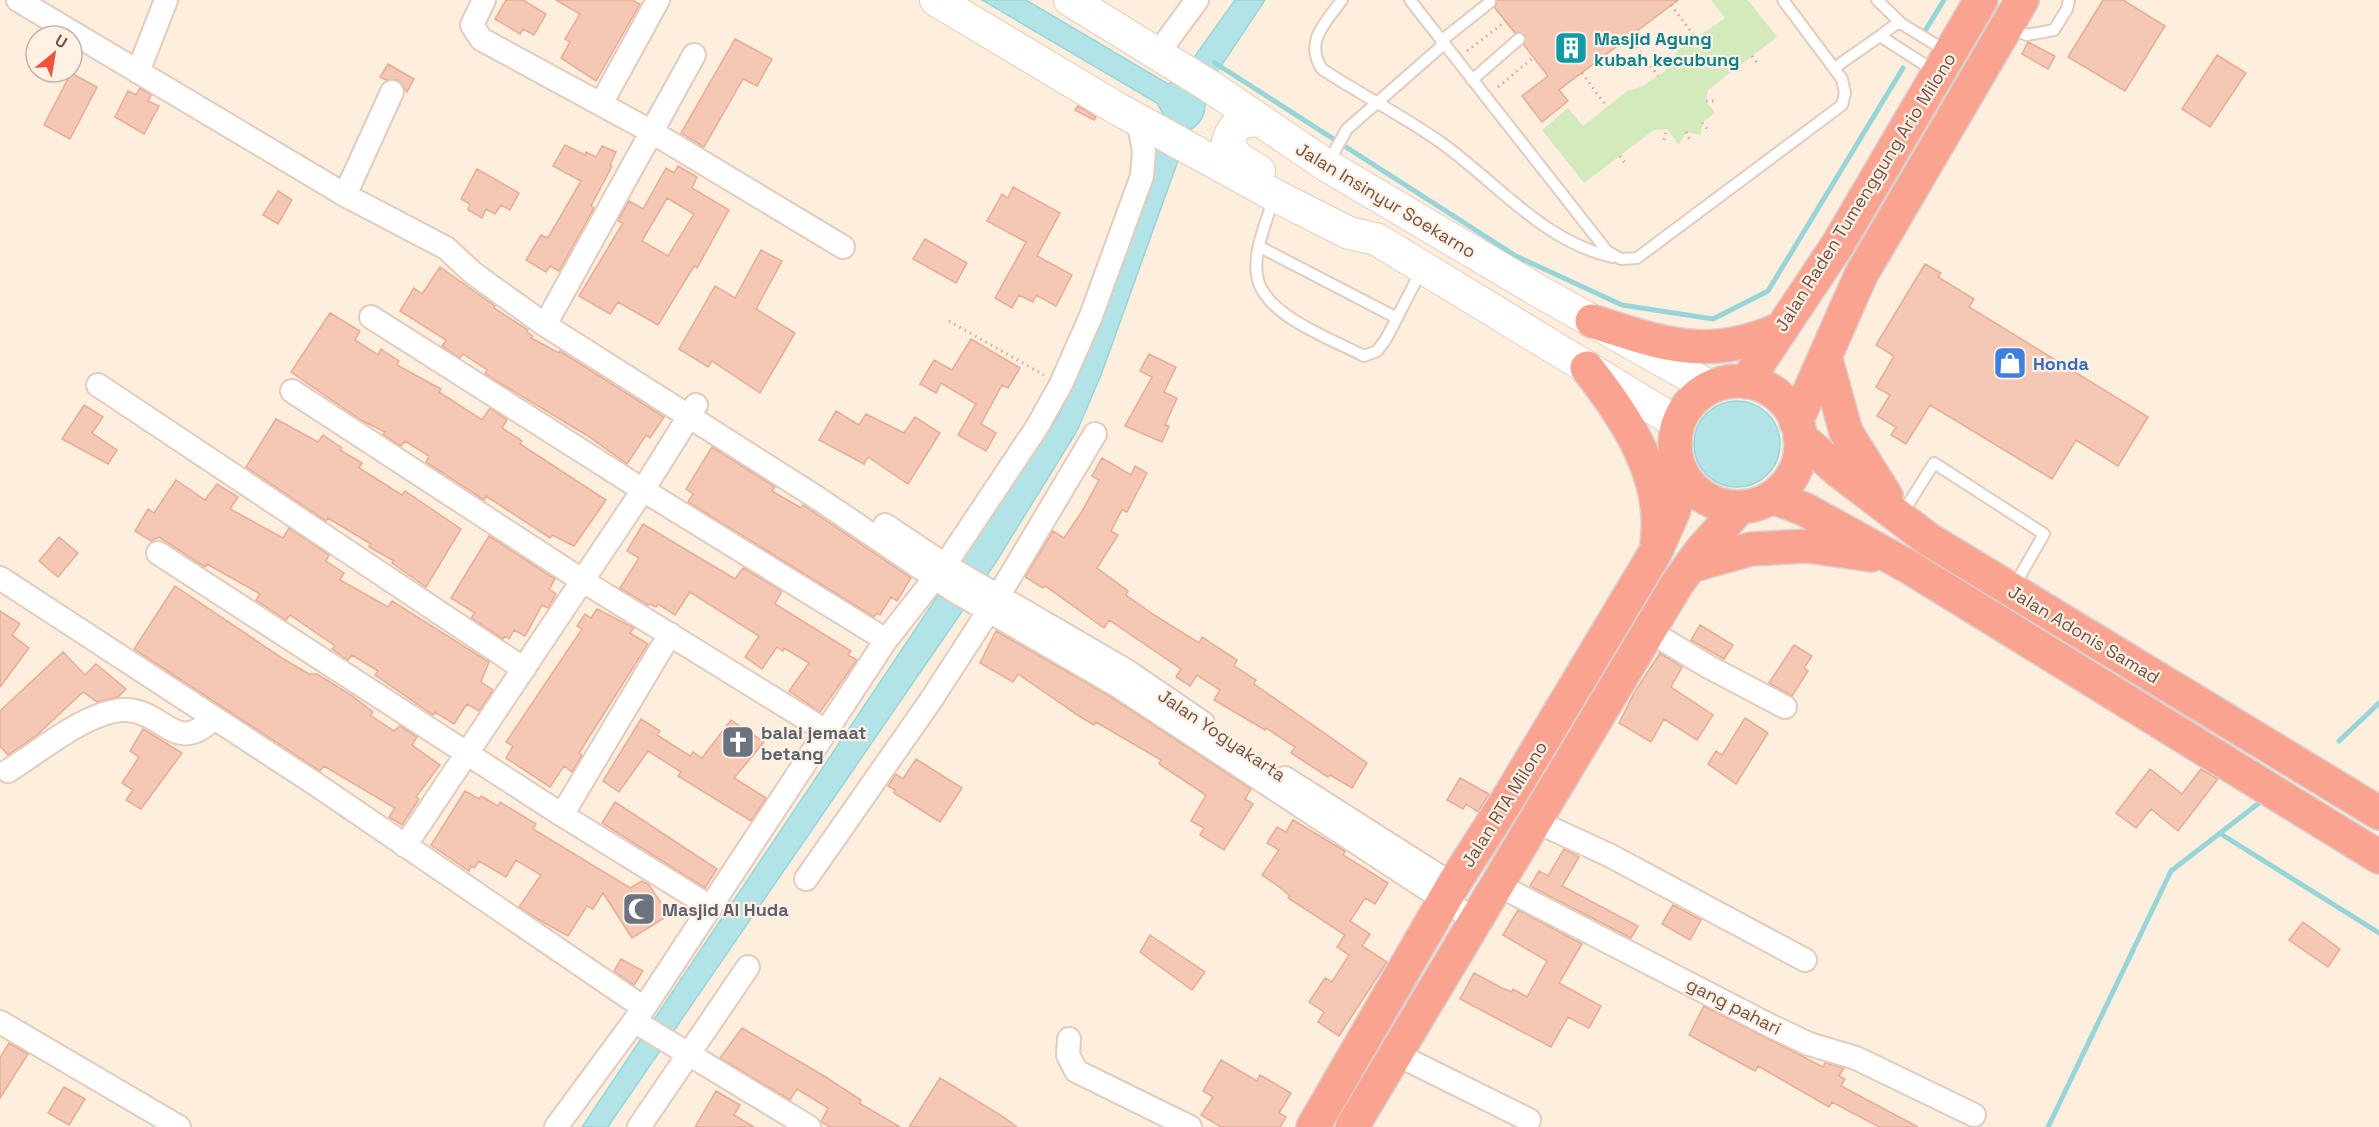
<svg xmlns="http://www.w3.org/2000/svg" width="2379" height="1127" font-family="'Space Grotesk',sans-serif">
	<rect width="100%" height="100%" fill="#fdeede"/>
	<path fill="#d3ebbc" d="M1711 0H1748L1777 37 1708 90 1706 101 1715 113 1702 123 1701 135 1686 132 1679 145 1667 129 1654 130 1584 183 1542 130 1568 108 1583 126 1627 91 1643 86 1665 71 1678 50 1725 18Z"/>
	<path fill="#b2e4e7" stroke="#98d5d9" stroke-width="1.5" d="M982 0H1026L1168 84 1178 80 1235 0H1265L1203 93C1208 108 1204 123 1189 130L1101 375 1077 431 996 562 609 1125 608 1127H582L1059 415 1082 362 1163 114 1157 103Z
		M1694 444a43 43 0 1 1 86 0a43 43 0 1 1-86 0Z"/>
	<g fill="none" stroke-linecap="round" stroke-linejoin="round">
		<path stroke="#98d5d9" stroke-width="5" d="M1925 31 1944 0
			M1215 63 1516 256 1622 305 1713 319 1768 291 1903 68
			M2339 741 2379 703
			M2221 834 2379 933
			M2048 1127 2171 871 2263 800"/>
	</g>
	<path fill="#f4c8b4" stroke="#e7ac94" stroke-width="1.5" fill-rule="evenodd" d="M506 0H523L546 14 534 35 523 29 520 34 495 19Z
		M556 0H632L640 4 596 81 561 58 570 42 565 39 580 14Z
		M1497 0H1678L1559 90 1568 101 1542 122 1522 96 1548 76 1524 45 1525 35 1515 33 1495 8Z
		M2103 0H2123L2165 26 2125 91 2068 57Z
		M735 39 772 59 757 86 743 79 704 147 681 133Z
		M2028 42 2055 56 2048 69 2022 54Z
		M2217 55 2246 73 2210 127 2182 109Z
		M388 64 414 79 407 92 398 80H386L380 77Z
		M71 73 97 87 70 139 44 125Z
		M140 88 151 95 148 101 159 106 144 134 115 117 128 91 136 95Z
		M1078 106 1096 117 1094 120 1075 110Z
		M565 145 585 155 586 152 596 157 602 146 616 152 610 165 612 166 591 206 594 208 559 271 550 266 546 272 526 260 541 235 548 238 581 181 553 166Z
		M678 166 697 177 692 188 729 210 697 268 694 266 658 325 618 302 610 314 579 296 623 223 618 221 629 201 643 209 666 168 674 173ZM667 198 694 214 668 256 642 241Z
		M477 169 519 193 510 210 501 205 495 214 486 209 482 218 468 210 470 204 461 199Z
		M1013 187 1060 213 1037 256 1072 275 1056 306 1036 295 1033 302 1019 295 1012 308 995 298 1026 242 987 221 1002 194 1008 198Z
		M278 191 292 200 278 224 263 215Z
		M925 239 967 263 956 283 913 259Z
		M761 250 782 261 756 309 795 333 760 393 712 361 708 367 679 349 715 286 735 298Z
		M1925 264 1941 273 1938 277 1974 299 1969 307 2148 417 2118 466 2076 440 2052 479 1930 405 1906 444 1891 435 1896 427 1877 416 1890 395 1876 387 1894 356 1876 345Z
		M440 267 495 306 494 308 528 330 527 332 533 336 531 338 559 353 560 351 664 417 650 438 646 435 627 464 588 436 485 374 487 370 463 354 460 358 442 346 446 340 400 311 414 288 422 294Z
		M330 313 360 331 355 340 378 355 381 349 399 361 397 365 441 389 439 392 482 420 490 408 507 420 502 428 522 441 520 444 606 500 574 546 552 535 550 538 486 496 484 500 426 462 429 456 405 441 401 446 383 435 385 432 361 420 291 372Z
		M971 339 1020 368 1008 388 1002 385 981 424 996 433 986 451 958 435 976 404 941 383 936 393 920 384 934 360 952 370Z
		M1149 354 1176 367 1164 392 1177 398 1165 425 1169 426 1162 442 1125 426 1152 377 1140 371Z
		M84 405 103 417 92 433 117 450 108 464 62 439Z
		M836 411 859 425 866 414 904 433 915 417 940 433 908 484 868 457 864 464 819 440Z
		M276 419 318 442 323 435 342 448 340 450 362 463 359 468 402 495 405 491 461 529 426 587 392 563 394 561 369 547 371 544 328 518 326 521 246 467Z
		M712 447 775 487 772 491 801 508 803 505 911 578 897 601 891 597 880 615 877 613 874 617 688 502 693 494 686 489Z
		M1102 458 1131 475 1135 466 1147 473 1127 512 1122 510 1111 531 1118 535 1097 568 1128 591 1126 595 1154 615 1199 643 1202 637 1237 660 1234 666 1256 680 1254 684 1367 763 1352 788 1330 775 1328 777 1291 753 1295 747 1266 728 1265 730 1214 700 1220 690 1197 675 1190 686 1176 677 1181 669 1109 620 1104 628 1045 586 1043 588 1025 577 1053 531 1064 538 1081 513 1099 480 1092 476Z
		M176 480 205 500 217 484 238 497 230 509 283 538 289 528 329 555 326 561 344 573 340 580 388 607 392 601 489 662 481 682 493 690 479 711 467 704 454 724 435 712 433 715 375 675 378 671 352 655 348 660 332 649 335 646 290 615 286 620 256 600 260 594 207 564 205 567 159 537 151 541 135 531 148 509 154 513Z
		M643 524 735 579 743 568 782 591 775 604 851 651 848 655 857 660 820 712 789 691 809 663 784 648 783 651 777 647 762 669 745 657 759 636 690 592 675 615 658 604 656 607 650 604 648 605 620 588 639 558 627 551Z
		M489 536 555 579 549 589 556 594 548 608 542 605 525 636 514 630 509 639 505 636 503 639 471 618 475 613 451 598Z
		M59 537 78 553 58 577 39 561Z
		M175 586 285 660 309 674H317L351 695 373 712 370 715 394 731 400 726 417 737 412 745 440 765 416 797 419 799 402 825 389 817 395 808 324 766 320 771 134 649Z
		M597 609 634 628 630 633 648 644 579 753 582 755 572 772 564 766 550 787 506 758 513 746 506 742 582 629 577 626 585 614 591 618Z
		M0 611 20 624 12 635 29 648 0 687Z
		M1700 625 1733 645 1724 659 1691 640Z
		M996 631 1111 697 1251 789 1245 799 1253 804 1224 850 1200 835 1204 828 1191 821 1206 795 1159 764 1161 760 1096 722 1094 725 1079 716 1018 674 1013 682 980 663Z
		M1794 645 1812 656 1804 668 1808 671 1792 696 1769 683Z
		M63 652 85 675 96 664 126 689 118 697 97 702 83 692 37 735 8 755 0 746V711Z
		M1660 653 1682 667 1671 687 1713 715 1697 740 1664 719 1651 742 1619 723 1634 693Z
		M1745 718 1768 733 1736 784 1708 764 1716 751 1722 755Z
		M641 719 660 731 657 735 690 756 693 752 702 758 731 720 764 742 734 778 766 798 751 821 678 776 681 772 648 751 619 792 603 781Z
		M143 729 182 753 141 809 126 800 133 790 122 783 139 757 130 751Z
		M916 759 962 788 940 822 894 793 895 790 888 786 896 774 903 779Z
		M2150 769 2182 794 2201 769 2218 779 2178 831 2151 809 2136 828 2116 813Z
		M1460 778 1489 794 1478 812 1466 804 1463 809 1447 800Z
		M465 791 479 799 481 796 498 806 500 802 536 824 533 829 630 888 642 881 649 885 669 915 632 938 603 893 593 909 587 906 568 936 536 918 519 907 541 875 516 860 506 877 479 861 474 868 471 866 469 871 431 845Z
		M615 802 717 869 705 888 602 823Z
		M1293 820 1345 851 1343 855 1388 883 1375 904 1365 898 1350 921 1370 934 1362 946 1387 962 1339 1036 1318 1022 1324 1012 1309 1002 1325 978 1332 982 1349 955 1337 947 1345 935 1288 898 1290 896 1278 886 1262 875 1279 850 1267 843 1277 827 1286 832Z
		M1564 849 1579 857 1562 886 1638 926 1631 938 1530 886 1539 871 1548 876Z
		M1673 905 1701 920 1690 940 1662 924Z
		M1518 910 1582 944 1559 983 1601 1006 1589 1028 1568 1017 1551 1047 1460 999 1474 973 1502 988 1512 992 1513 989 1527 997 1547 961 1503 935Z
		M2303 922 2340 949 2328 967 2289 940Z
		M1150 935 1205 972 1192 990 1140 952Z
		M621 959 643 971 634 985 614 971Z
		M1704 1006 1823 1067 1825 1063 1844 1068 1839 1076 1845 1079 1841 1086 1918 1127H1879L1832 1102 1829 1107 1758 1066 1755 1071 1713 1048 1689 1035Z
		M742 1028 824 1076 861 1100 859 1103 900 1127H830L821 1122 828 1108 797 1089 790 1100 720 1058Z
		M9 1043 28 1054 0 1098V1058Z
		M1221 1060 1257 1081 1260 1075 1291 1093 1279 1113 1286 1117 1280 1127H1221L1201 1115 1213 1097 1203 1091Z
		M940 1078 1002 1116 1017 1127H909Z
		M64 1087 85 1099 69 1125 48 1113Z
		M716 1091 740 1105 734 1115 754 1127H695Z"/>
	<g fill="none" stroke-linecap="round" stroke-linejoin="round">
		<defs>
			<path id="lane" d="M1342 0C1325 23 1304 42 1322 69 1361 95 1404 116 1443 144 1498 184 1543 241 1612 257
				M1410 0 1607 251 1621 259 1637 258 1842 105 1845 93 1842 79 1783 0
				M1877 0 1902 24
				M2009 28 2027 35 2054 30 2067 9 2069 0
				M1880 36 1896 24H1902L1946 51
				M1441 41 1490 2
				M1834 68 1880 36 1936 72
				M1472 80 1519 39
				M1328 163 1347 129 1444 44
				M1273 199C1267 222 1253 251 1257 275 1262 315 1332 339 1364 356L1377 351 1386 339 1421 271
				M1260 247 1397 318
				M1902 514 1934 463 2044 534 2013 588"/>
			<path id="street" d="M18 0 345 195 446 248 473 273 545 325 819 499 953 590 1118 686 1476 921
				M484 0 472 25 481 39 652 132 843 247
				M1158 53 1197 0
				M138 72 166 0
				M601 104 658 0
				M345 195 392 92
				M371 317 643 490 886 640
				M545 325 694 55
				M98 385 524 669
				M292 391 583 581 826 731
				M885 525 945 565 1127 671 1203 723
				M158 553 562 815 711 907
				M0 578 317 785 644 1008
				M1649 631 1709 667 1785 707
				M8 771C39 752 91 708 127 710 165 712 175 756 214 718
				M1285 778 1453 885
				M562 815 670 634
				M1535 821 1609 855 1805 960
				M405 846 643 490 696 405
				M806 879 931 700 999 595 1095 434
				M1498 885 1769 1025 1809 1044 1856 1058 1974 1115
				M634 1021 809 1127
				M0 1022 179 1127
				M1069 1039 1068 1055 1076 1071 1190 1127
				M1396 1054 1529 1120
				M556 1127 644 1008 886 640 945 565 1037 427 1061 384 1091 316 1142 176 1144 151 1138 120
				M639 1127 748 967"/>
			<path id="secondary" d="M936 0 1118 109 1274 195 1349 233 1376 239 1678 423
				M1070 0 1208 85 1326 165 1542 293 1710 387
				M1259 171 1236 157 1228 141C1234 123 1241 121 1259 120"/>
			<path id="highway" d="M1592 321C1663 344 1709 362 1782 328
				M1825 356 1846 432 1886 496
				M1587 368C1625 416 1666 477 1657 542
				M1675 444a63 63 0 1 1 126 0a63 63 0 1 1-126 0Z
				M1746 382 1838 244 1981 0
				M1796 422 1861 275 2022 0
				M1800 437 1840 472 1928 539 2379 813
				M1772 497 1804 509 1909 567 2379 857
				M1690 566 1751 549 1808 546 1871 555
				M1313 1127 1453 885 1506 802 1655 553 1674 510 1683 475
				M1352 1127 1677 584 1700 552 1740 507"/>
		</defs>
		<use href="#lane" stroke="#e3cbbd" stroke-width="14"/>
		<use href="#street" stroke="#e3cbbd" stroke-width="26"/>
		<use href="#secondary" stroke="#e9cbb9" stroke-width="34"/>
		<use href="#highway" stroke="#dbd2cf" stroke-width="36"/>
		<path stroke="#d8ab98" stroke-width="3" stroke-dasharray="1.5 4.5" stroke-linecap="butt" d="M1671 5 1696 38
			M1629 37 1658 76
			M1467 51 1506 21
			M1752 56 1757 63
			M1582 73 1607 107
			M1498 87 1534 57
			M1706 101H1717
			M1702 123 1710 132
			M1686 132 1691 142
			M1664 140 1667 129
			M1620 156 1626 164
			M949 321 1044 375"/>
		<use href="#lane" stroke="#fff" stroke-width="10"/>
		<use href="#street" stroke="#fff" stroke-width="22"/>
		<use href="#secondary" stroke="#fff" stroke-width="32"/>
		<use href="#highway" stroke="#fba391" stroke-width="33"/>
	</g>
	<defs>
		<symbol id="building-square" viewBox="-11 -11 22 22"><rect x="-9" y="-9" width="18" height="18" rx="4" fill="#0f9aa8" stroke="#fff2e5"/><path d="M-4-6H4V6H1V3H-1V6H-4ZM-2.5-4.3h1.7v1.8h-1.7ZM.8-4.3h1.7v1.8H.8ZM-2.5-1h1.7V.8h-1.7ZM.8-1h1.7V.8H.8Z" fill="#fff"/></symbol>
		<symbol id="shop-square" viewBox="-11 -11 22 22"><rect x="-9" y="-9" width="18" height="18" rx="4" fill="#3f7fe0" stroke="#fff2e5"/><path d="M-5-2.5h2.3a2.7 3.5 0 0 1 5.4 0H5L5.5 6h-11ZM-1.5-2.5h3a1.5 2.3 0 0 0-3 0Z" fill="#fff"/></symbol>
		<symbol id="church-square" viewBox="-11 -11 22 22"><rect x="-9" y="-9" width="18" height="18" rx="4" fill="#6b7280" stroke="#fff2e5"/><path d="M-1.2-6h2.4v3.5h3.3v2.4h-3.3V6h-2.4V-.1h-3.3v-2.4h3.3Z" fill="#fff"/></symbol>
		<symbol id="mosque-square" viewBox="-11 -11 22 22"><rect x="-9" y="-9" width="18" height="18" rx="4" fill="#6b7280" stroke="#fff2e5"/><path d="M3.5-4.9A6 6 0 1 0 3.5 4.9A5 5 0 1 1 3.5-4.9Z" fill="#fff"/></symbol>
	</defs>
	<g fill-rule="evenodd">
		<use href="#building-square" x="1552" y="29" width="38" height="38"/>
		<use href="#shop-square" x="1991" y="344" width="38" height="38"/>
		<use href="#church-square" x="719" y="723" width="38" height="38"/>
		<use href="#mosque-square" x="620" y="890" width="38" height="38"/>
	</g>
	<g text-anchor="middle" dominant-baseline="central" stroke-width="4.5" stroke-linejoin="round" paint-order="stroke">
		<g font-size="18" font-weight="bold" fill="#0d838f" stroke="#fff2e5" text-anchor="start">
			<text x="1594" y="38">Masjid Agung<tspan x="1594" dy="21">kubah kecubung</tspan></text>
		</g>
		<g font-size="18" fill="#745245" stroke="#fff2e5">
			<text transform="translate(1865 192) rotate(-58)">Jalan Raden Tumenggung Ario Milono</text>
			<text transform="translate(1386 200) rotate(31)">Jalan Insinyur Soekarno</text>
			<text transform="translate(2084 634) rotate(31)">Jalan Adonis Samad</text>
			<text transform="translate(1222 735) rotate(34)">Jalan Yogyakarta</text>
			<text transform="translate(1504 804) rotate(-58)">Jalan RTA Milono</text>
			<text transform="translate(1734 1006) rotate(27)">gang pahari</text>
		</g>
		<g font-size="18" font-weight="bold" fill="#366cbe" stroke="#fff2e5" text-anchor="start">
			<text x="2033" y="363">Honda</text>
		</g>
		<g font-size="18" font-weight="bold" fill="#5b616d" stroke="#fff2e5" text-anchor="start">
			<text x="761" y="732">balai jemaat<tspan x="761" dy="21">betang</tspan></text>
			<text x="662" y="909">Masjid Al Huda</text>
		</g>
	</g>
	<g transform="translate(54 54) rotate(30)"><circle r="28" fill="#fff2e5" stroke="#c7b2a5" stroke-width="1.5"/>
	<path d="M0-4.5L10 22L0 15L-10 22Z" fill="#ee543c"/>
	<text y="-9" font-size="16" font-weight="bold" text-anchor="middle" fill="#745245">U</text>
	</g>
</svg>
